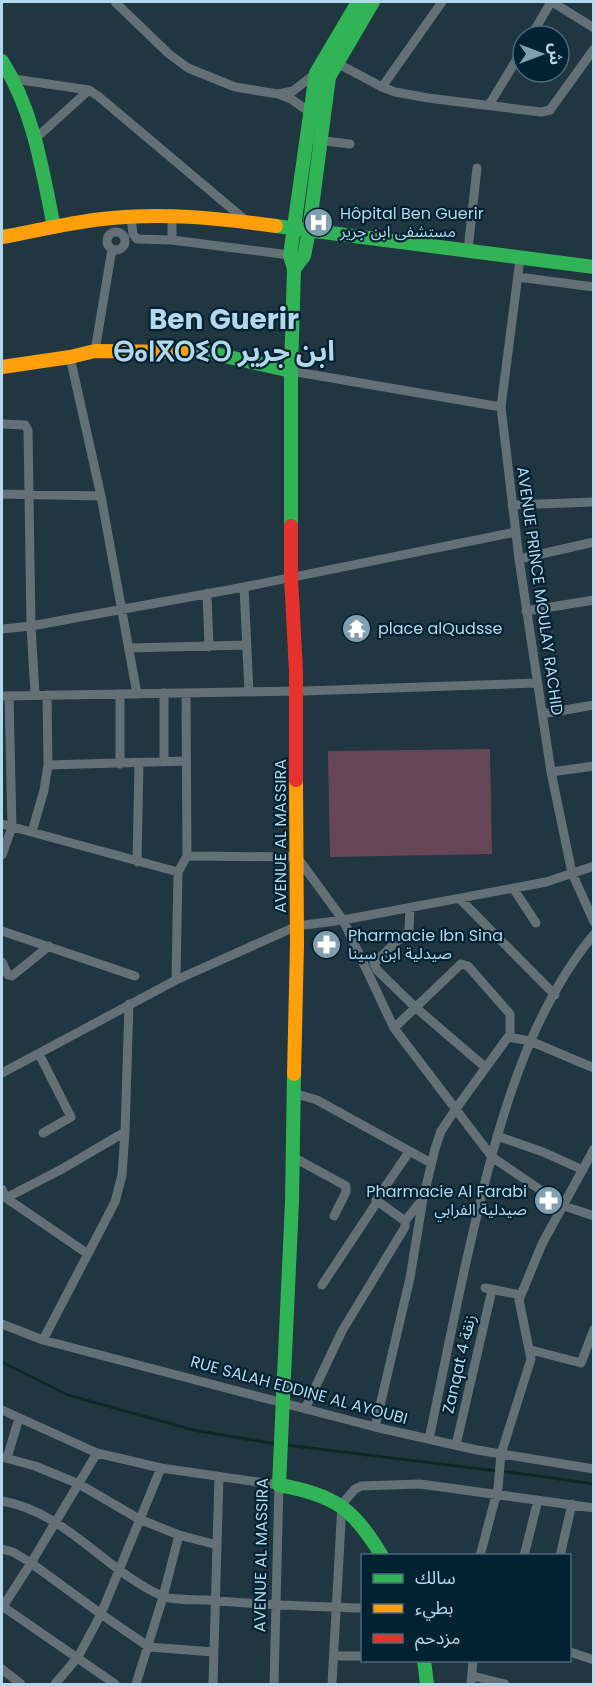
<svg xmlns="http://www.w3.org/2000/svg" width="595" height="1686" font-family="Poppins,'Noto Sans Arabic','Noto Sans Tifinagh',sans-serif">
	<rect width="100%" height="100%" fill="#203640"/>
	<path fill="#664656" d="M490 749 492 854 330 857 328 751Z"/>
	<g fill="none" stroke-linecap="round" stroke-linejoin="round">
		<path stroke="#0c2a23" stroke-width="3" d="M2 1362 68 1395 193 1430 276 1444
			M286 1445 531 1475 594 1484"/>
		<path stroke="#637076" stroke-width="9" d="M115 2 169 54 188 68 235 87 278 94 291 99 311 113
			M552 2 594 28
			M531 36 551 2
			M333 61 382 87 395 92 428 98 541 112 550 110 594 49
			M14 79 89 90 98 96 244 219
			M382 87 442 2
			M278 94 293 91 316 73
			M489 105 523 49
			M35 139 89 90
			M317 140 350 144
			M172 216V240
			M131 217 133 234 137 239 172 240 290 255
			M107 241a9 9 0 1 1 18 0a9 9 0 1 1-18 0Z
			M468 250 477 168
			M520 259 501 407 519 559 551 772 572 873 594 922
			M518 277 594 287
			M95 351 112 249
			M70 357 101 496 137 694
			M291 371 501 407
			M2 424 25 425 28 430 31 626 35 695
			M2 494 101 496
			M512 505 594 502
			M519 559 594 542
			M244 587 249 692
			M207 593 209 647
			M526 611 594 600
			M2 629 31 626 244 587 516 532
			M130 648 246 645
			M164 693V762
			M120 694V764
			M2 696 304 691 536 683
			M542 714 594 705
			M48 765 186 761
			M551 772 594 766
			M2 824 178 872
			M32 832 44 790 48 765 47 695
			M2 855 12 827 9 696
			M187 856 297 857 343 920 394 1028 492 1157 564 1206 594 1216
			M137 862 139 763
			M513 888 536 923
			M460 899 555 995
			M410 908 409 930 374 963 377 970 415 1007 485 1067
			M2 931 135 976
			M2 962 8 975 12 976 49 946
			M176 980 178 872 187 856 186 693
			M394 1028 461 964 468 966 510 1014V1036
			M39 1054 71 1117 43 1133
			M2 1073 176 980 297 926 343 920 546 882 594 866
			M293 1093 317 1100 431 1163
			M497 1136 543 1152 583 1170
			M293 1157 346 1186V1192L334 1216
			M2 1189 6 1198 88 1254
			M6 1198 62 1169 125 1132
			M405 1221 421 1201
			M322 1285 377 1202
			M485 1288 521 1295
			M2 1324 43 1340 375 1427 477 1450 594 1469
			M43 1340 115 1202 122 1175 125 1132 129 1004
			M531 1350 581 1363 594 1329
			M305 1409 342 1331 405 1227V1221L376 1200 409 1152
			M2 1410 97 1453 161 1468 279 1485 274 1684
			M375 1427 410 1278 423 1199 435 1149 441 1131 455 1110 508 1037 530 1041 594 1068
			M429 1439C449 1344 467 1249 492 1155 513 1078 542 997 594 934
			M456 1445 492 1290
			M2 1457 35 1466 79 1484 139 1519 179 1535 217 1545
			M7 1458 19 1418
			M2 1501C66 1512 104 1570 162 1596 174 1601 194 1599 207 1600 259 1605 310 1606 362 1608
			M2 1549 13 1552 31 1563 101 1614 149 1647 213 1652
			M480 1556 498 1488 501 1454 531 1359 519 1300 521 1295 542 1244 594 1149
			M524 1556 538 1500
			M560 1556 572 1504
			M2 1606 115 1684
			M2 1608 31 1563 97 1453
			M570 1652 594 1660
			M335 1656H362
			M2 1669 21 1684
			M473 1676 505 1684
			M55 1684 78 1657 101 1614 161 1468
			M136 1684 163 1597 179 1535
			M213 1684 219 1477
			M332 1684 342 1504 355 1489 361 1486 420 1484 594 1508
			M471 1684 473 1660"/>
		<path stroke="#30b455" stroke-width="14" d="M2 61C34 112 42 169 54 227
			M276 226 594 267
			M294 269 304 256 309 230 329 77 373 2
			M190 352 211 353 291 371
			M291 526V371L294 269 290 255 316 73 358 2
			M294 1074 292 1202 279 1485C335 1495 353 1508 382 1556
			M424 1660 427 1684"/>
		<path stroke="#ff9f0a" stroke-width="14" d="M2 237C35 231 68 223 102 219 161 212 218 218 276 226
			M2 367 70 357 95 351 190 352
			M294 1074 297 944 296 780"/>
		<path stroke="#e5322d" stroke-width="14" d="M291 526V577L296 672V780"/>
	</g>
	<defs>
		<symbol id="hospital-disc" viewBox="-11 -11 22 22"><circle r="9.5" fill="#809faf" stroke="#012230"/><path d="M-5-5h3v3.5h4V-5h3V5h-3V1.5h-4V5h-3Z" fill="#fff"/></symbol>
		<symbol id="temple-disc" viewBox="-11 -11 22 22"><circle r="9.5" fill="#809faf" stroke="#012230"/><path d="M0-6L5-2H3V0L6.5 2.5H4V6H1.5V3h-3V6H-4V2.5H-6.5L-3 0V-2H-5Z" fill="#fff"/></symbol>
		<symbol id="pharmacy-disc" viewBox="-11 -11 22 22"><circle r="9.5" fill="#809faf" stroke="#012230"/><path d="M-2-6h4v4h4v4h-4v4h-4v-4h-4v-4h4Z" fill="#fff"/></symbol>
	</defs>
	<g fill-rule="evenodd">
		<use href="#hospital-disc" x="302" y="206" width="33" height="33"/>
		<use href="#temple-disc" x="340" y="612" width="33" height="33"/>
		<use href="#pharmacy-disc" x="310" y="928" width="33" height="33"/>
		<use href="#pharmacy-disc" x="532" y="1184" width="33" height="33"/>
	</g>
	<g text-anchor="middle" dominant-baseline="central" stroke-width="4.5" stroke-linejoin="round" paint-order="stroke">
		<g font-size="16" fill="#b3d7eb" stroke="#012230" text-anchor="start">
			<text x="340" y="213">Hôpital Ben Guerir<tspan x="340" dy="18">مستشفى ابن جرير</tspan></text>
			<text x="378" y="628">place alQudsse</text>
			<text x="348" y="935">Pharmacie Ibn Sina<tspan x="348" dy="18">صيدلية ابن سينا</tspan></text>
			<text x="527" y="1191" text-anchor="end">Pharmacie Al Farabi<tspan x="527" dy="18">صيدلية الفرابي</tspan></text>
		</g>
		<g font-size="16" fill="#b3d7eb" stroke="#012230">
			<text transform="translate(540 591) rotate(82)">AVENUE PRINCE MOULAY RACHID</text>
			<text transform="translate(280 836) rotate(-90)">AVENUE AL MASSIRA</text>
			<text transform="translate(459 1364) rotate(-77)">Zanqat 4 زنقة</text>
			<text transform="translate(299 1390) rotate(15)">RUE SALAH EDDINE AL AYOUBI</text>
			<text transform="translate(261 1555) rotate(-89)">AVENUE AL MASSIRA</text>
		</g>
		<g font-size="28" font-weight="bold" fill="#b3d7eb" stroke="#012230">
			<text x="224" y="319">Ben Guerir<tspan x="224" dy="32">ⴱⴰⵏⴳⵔⵉⵔ ابن جرير</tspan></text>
		</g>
	</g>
	<rect width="595" height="1686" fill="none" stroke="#b3d7eb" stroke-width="6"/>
	<rect x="361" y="1554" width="210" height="108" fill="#012230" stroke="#486a7b" stroke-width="1.5"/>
	<rect x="373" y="1574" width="30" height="9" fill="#30b455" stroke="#486a7b" stroke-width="1.5"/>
	<text x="415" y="1584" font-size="18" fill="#b3d7eb">سالك</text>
	<rect x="373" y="1604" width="30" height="9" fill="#ff9f0a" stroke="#486a7b" stroke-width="1.5"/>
	<text x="415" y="1614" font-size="18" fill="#b3d7eb">بطيء</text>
	<rect x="373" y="1634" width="30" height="9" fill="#e5322d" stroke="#486a7b" stroke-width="1.5"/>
	<text x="415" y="1644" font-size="18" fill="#b3d7eb">مزدحم</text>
	<g transform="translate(541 54) rotate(90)"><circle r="28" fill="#012230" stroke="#486a7b" stroke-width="1.5"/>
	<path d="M0-4.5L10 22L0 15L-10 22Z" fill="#809faf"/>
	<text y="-9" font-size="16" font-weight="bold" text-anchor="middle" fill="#b3d7eb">ش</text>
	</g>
</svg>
